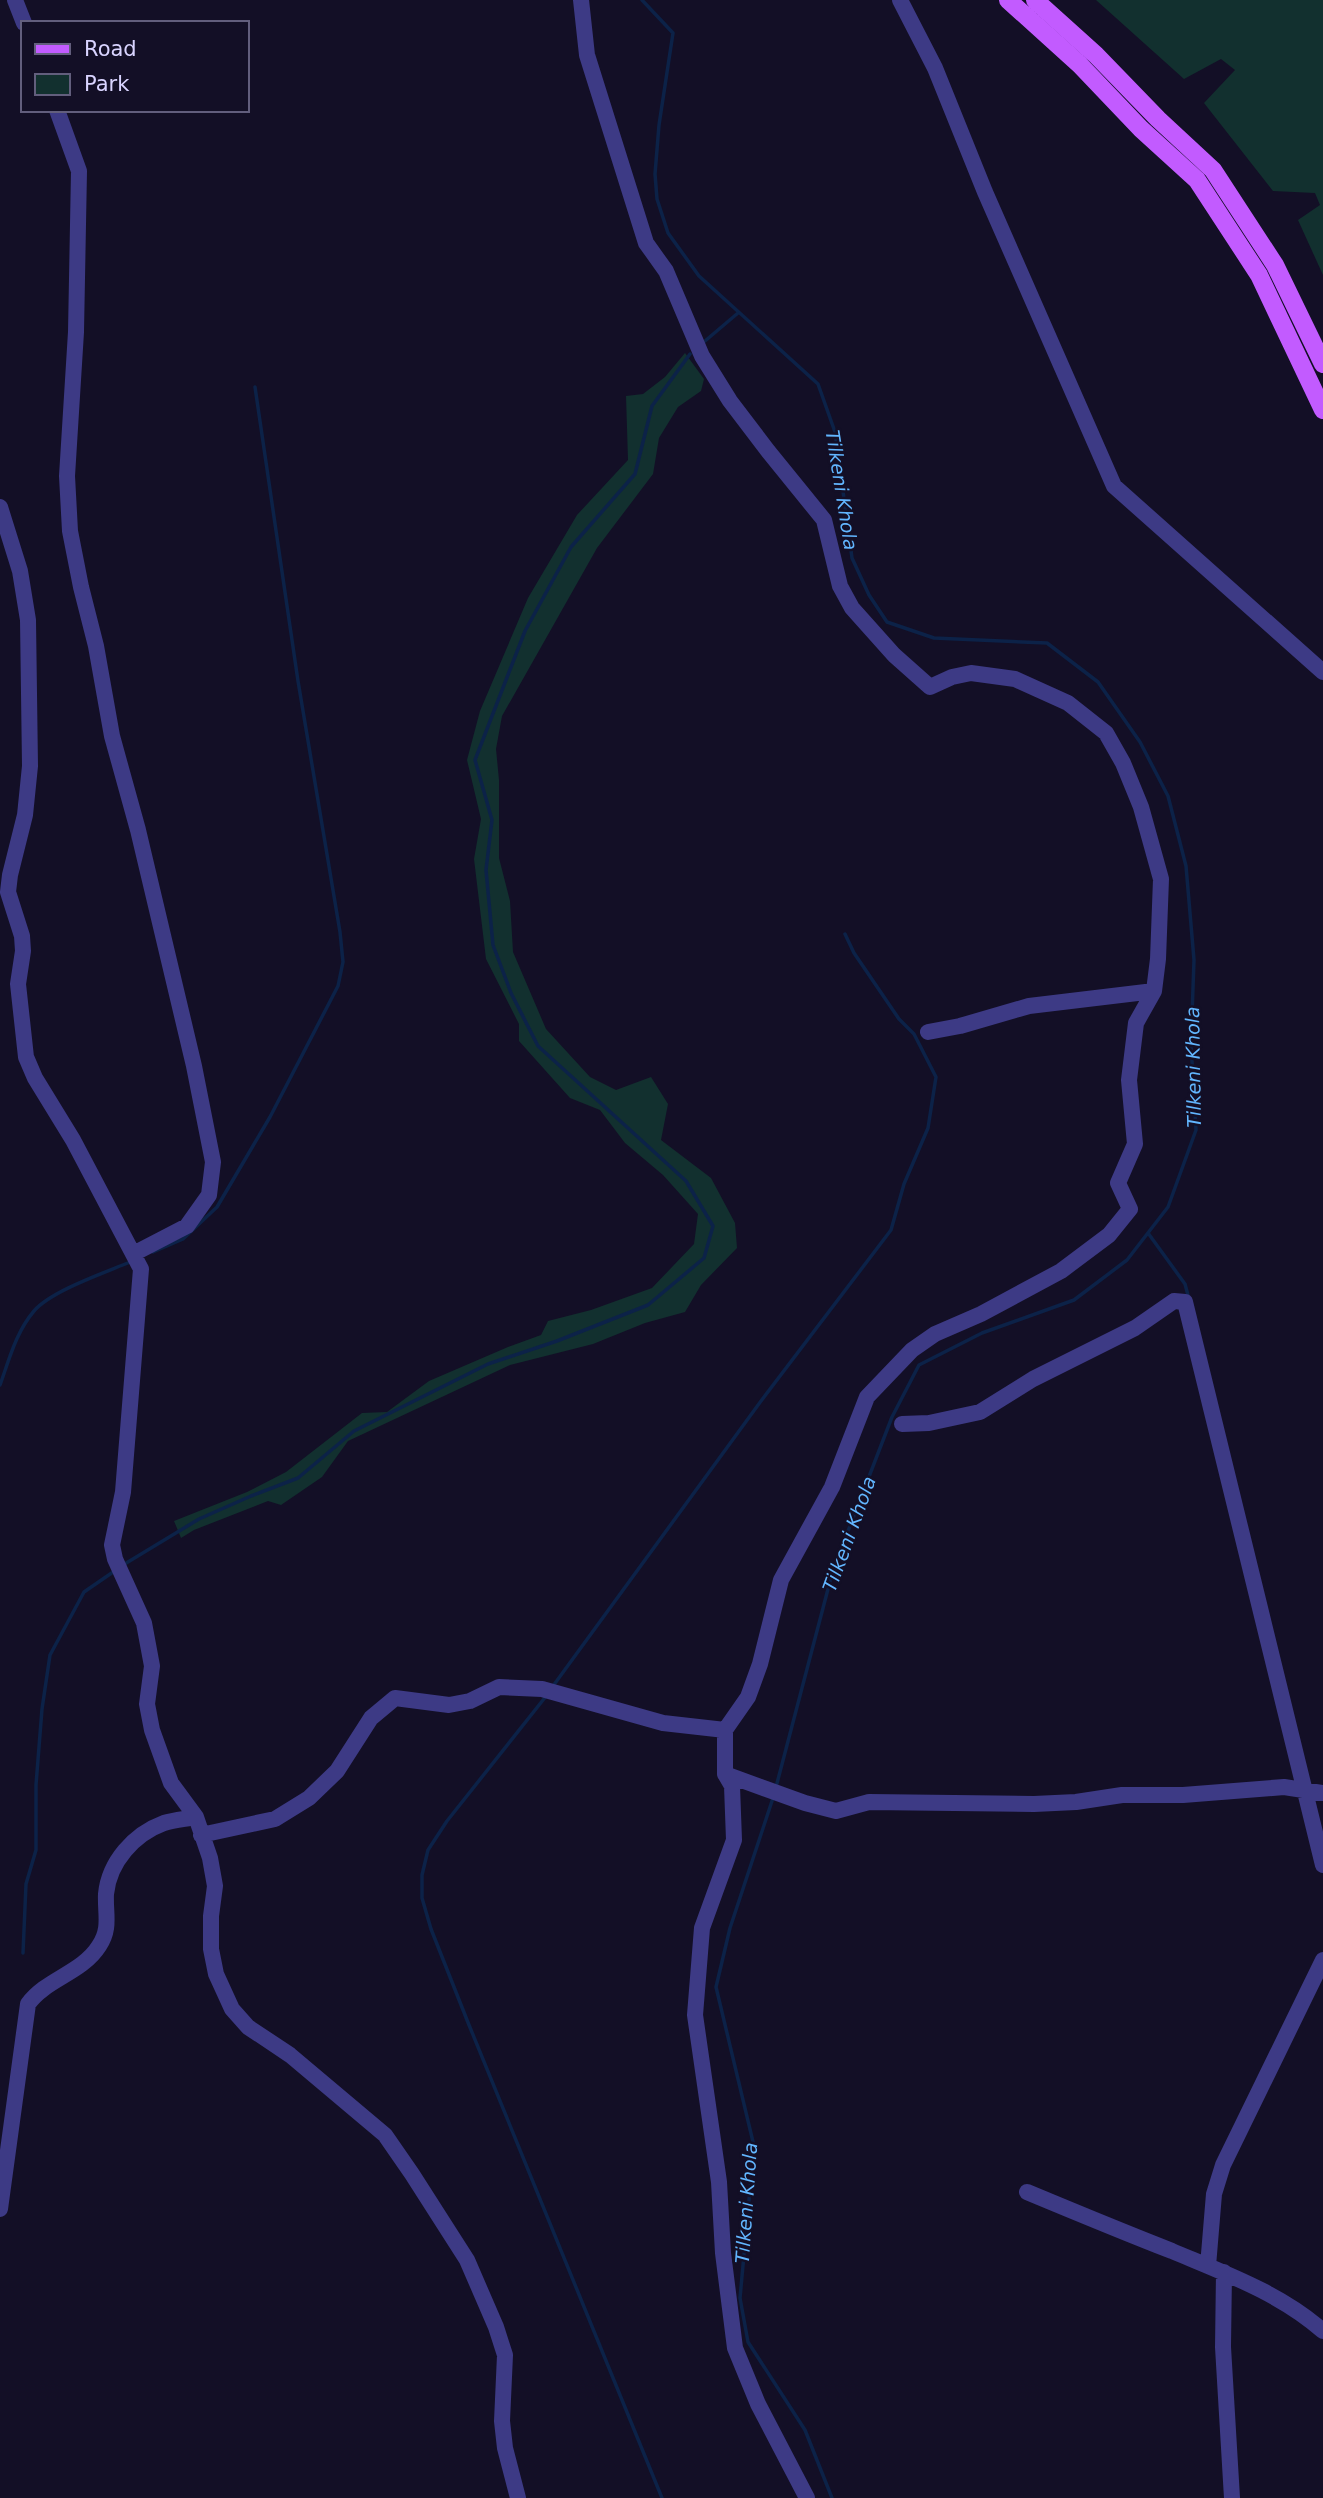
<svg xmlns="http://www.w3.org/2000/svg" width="1323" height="2498" font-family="'DejaVu Sans',sans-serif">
	<rect width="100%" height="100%" fill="#130f26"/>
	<path fill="#12302f" d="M1096 0H1323V275L1298 220 1320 205 1315 193 1273 191 1204 103 1235 70 1221 59 1184 79Z
		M685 353 704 379 701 391 678 407 659 438 653 474 597 548 502 716 496 749 499 780V858L510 901 513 952 546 1029 590 1077 616 1090 651 1077 668 1104 661 1140 711 1178 735 1223 737 1248 701 1285 685 1312 645 1323 593 1344 510 1365 348 1441 322 1477 281 1505 268 1501 194 1530 181 1538 174 1521 247 1492 286 1472 362 1413 387 1412 429 1381 508 1347 541 1335 548 1321 591 1310 652 1288 694 1244 698 1214 663 1175 625 1143 600 1110 570 1098 519 1041V1024L486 959 474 859 481 819 467 760 480 711 528 598 577 515 628 460 626 396 643 394 665 377Z"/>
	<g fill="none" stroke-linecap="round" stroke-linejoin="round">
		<path stroke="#0c2248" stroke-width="3.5" d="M642 0 673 33 659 125 655 174 657 199 668 233 699 276 818 384 835 432 852 558 869 595 887 622 934 638 1047 643 1098 682 1140 742 1168 796 1186 866 1194 960 1191 1044 1196 1130 1168 1207 1127 1260 1074 1300 982 1333 919 1365 892 1417 833 1570 776 1787
			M705 341 738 313
			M1148 1233 1185 1284 1189 1299
			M153 1252 183 1239 217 1207 270 1117 338 986 343 962 340 932 298 681 255 387
			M0 1385C9 1360 16 1332 34 1311 51 1291 104 1273 130 1262
			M123 1565 199 1519 251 1496 298 1478 354 1431 488 1364 557 1341 648 1305 704 1258 713 1226 686 1181 538 1046 511 993 493 945 486 870 492 820 475 760 525 631 571 547 635 474 652 406 690 354
			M553 1686 761 1401 891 1230 904 1184 928 1128 936 1077 914 1034 899 1019 854 953 845 934
			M547 1695 447 1821 428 1850 422 1875V1898L431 1929 469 2025 662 2498
			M773 1798 730 1928 716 1987 754 2146 740 2298 748 2342 805 2430 832 2498
			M23 1953 26 1884 36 1850V1785L42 1709 50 1655 84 1592 116 1570"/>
		<path stroke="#3d3a85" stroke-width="16" d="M15 0 24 23
			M581 0 587 55 646 243 666 271 702 356 730 401 768 451 824 520 840 586 852 608 894 655 930 687 952 677 971 673 1015 679 1068 703 1106 733 1123 763 1141 807 1161 879 1158 959 1154 991 1136 1023 1129 1080 1135 1144 1118 1183 1130 1209 1109 1235 1061 1271 981 1314 935 1334 912 1350 867 1397 832 1487 781 1580 760 1664 748 1697 725 1730
			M900 0 935 68 985 192 1114 486 1323 672
			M57 110 79 171 76 332 67 476 70 531 81 587 96 646 112 736 138 830 194 1066 213 1162 209 1195 187 1226 135 1253
			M0 507 20 571 28 620 30 766 25 815 10 875 8 892 22 936 23 951 18 984 26 1057 35 1078 73 1140 141 1269 123 1492 112 1545 115 1559 144 1623 152 1666 147 1704 152 1730 171 1783 196 1817 210 1858 215 1886 211 1916V1949L216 1974 232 2009 248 2027 290 2055 385 2135 412 2174 467 2260 496 2327 505 2355 502 2421 505 2448 518 2498
			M928 1032 960 1026 1029 1006 1154 991
			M902 1424 929 1423 980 1412 1033 1379 1135 1328 1174 1301 1185 1302 1323 1865
			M725 1774 805 1803 836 1811 869 1802 1034 1804 1076 1802 1122 1795H1183L1284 1787 1323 1793
			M201 1835 275 1819 309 1798 337 1771 371 1718 395 1698 449 1705 470 1701 499 1687 542 1689 663 1723 725 1730V1774L732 1786 734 1840 702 1928 695 2015 719 2182 723 2253 735 2348 758 2404 807 2498
			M1027 2192C1075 2212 1123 2232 1172 2251 1224 2273 1280 2293 1323 2331
			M0 2209 28 2004C46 1979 82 1973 99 1946 111 1928 105 1914 106 1894 109 1862 134 1834 164 1823 174 1820 186 1819 196 1817
			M1208 2266 1214 2194 1223 2165 1323 1960
			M1224 2272 1223 2347 1232 2498"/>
		<path stroke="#c25bff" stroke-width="18" d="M1008 0 1080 65 1141 129 1197 180 1259 275 1323 410
			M1035 0 1096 55 1158 119 1213 170 1275 265 1323 364"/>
	</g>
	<g text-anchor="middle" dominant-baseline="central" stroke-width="5" stroke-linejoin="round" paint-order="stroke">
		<g font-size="19" font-style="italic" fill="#62b6ff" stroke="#130f26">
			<text transform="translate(842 490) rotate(81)">Tilkeni Khola</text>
			<text transform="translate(1193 1067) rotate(-91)">Tilkeni Khola</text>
			<text transform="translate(849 1534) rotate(-70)">Tilkeni Khola</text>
			<text transform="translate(746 2203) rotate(-86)">Tilkeni Khola</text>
		</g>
	</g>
	<rect x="21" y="21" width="228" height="91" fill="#130f26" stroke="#625e7d" stroke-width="2"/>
	<rect x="35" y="44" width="35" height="10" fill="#c25bff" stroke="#625e7d" stroke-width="2"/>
	<text x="84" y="56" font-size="21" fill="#d9d4ff">Road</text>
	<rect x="35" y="74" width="35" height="21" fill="#12302f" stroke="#625e7d" stroke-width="2"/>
	<text x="84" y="91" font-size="21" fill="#d9d4ff">Park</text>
</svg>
